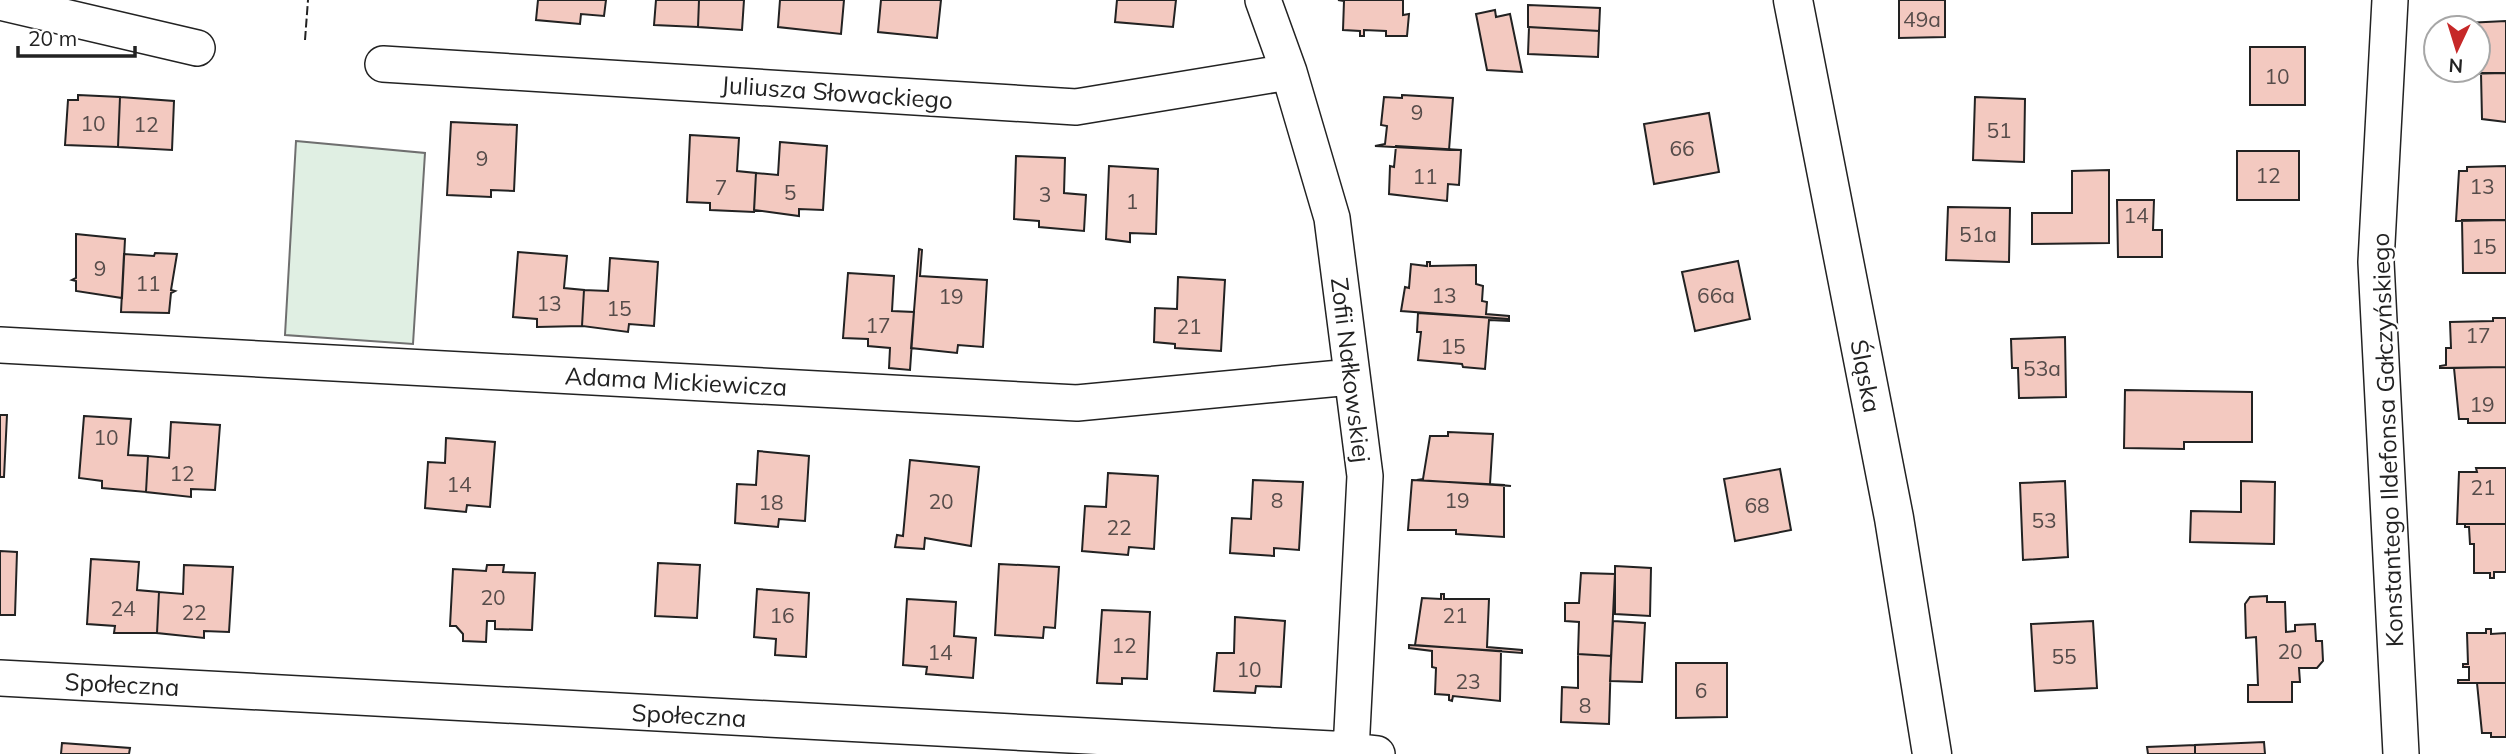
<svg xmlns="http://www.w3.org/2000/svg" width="2506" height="754" font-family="Mulish,sans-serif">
	<rect width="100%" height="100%" fill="#fff"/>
	<path fill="#e0efe3" stroke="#6f6f6f" stroke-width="2" d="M296 141 425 153 413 344 285 335Z"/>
	<path fill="#f3c9c0" stroke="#222" stroke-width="2" d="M538 0H606L604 16 581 14 580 24 536 20Z
		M656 0H699L698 27 654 25Z
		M699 0H744L742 30 698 27Z
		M780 0H844L841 34 778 27Z
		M881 0H941L937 38 878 32Z
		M1117 0H1176L1173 27 1115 22Z
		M1403 0V15L1409 14 1407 36H1386V31L1364 30V36H1360V31L1343 30 1344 1 1338 0Z
		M1899 0H1945V37L1899 38Z
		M1528 5 1600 8 1599 31 1528 27Z
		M1495 10 1496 17 1510 14 1522 72 1487 70 1476 14Z
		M2506 21V73L2462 74V70H2478V28H2466V23Z
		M1529 27 1599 31 1598 57 1528 54Z
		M2250 47H2305V105H2250Z
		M2481 73H2506V122L2482 119Z
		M78 95 120 97 118 147 65 145 68 100H78Z
		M1402 95 1453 98 1449 150 1375 146 1385 144 1387 126 1381 125 1384 97 1402 98Z
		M120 97 174 101 172 150 118 147Z
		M1975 97 2025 99 2024 162 1973 160Z
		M1709 113 1719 172 1654 184 1644 124Z
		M451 122 517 125 514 191 491 190V197L447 195Z
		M690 135 739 138 737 171 756 173 754 212 710 210V203L687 202Z
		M780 142 827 146 823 210 799 209V216L754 210 756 173 778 175Z
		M1396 146 1461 150 1459 185 1448 184 1447 201 1389 194 1390 166 1394 167Z
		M2237 151H2299V200H2237Z
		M1016 156 1065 158 1064 193 1086 195 1084 231 1039 227V221L1014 219Z
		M1109 166 1158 169 1156 234 1130 233V242L1106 239Z
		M2506 166V220L2456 221 2459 171H2467V167Z
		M2109 170V243L2032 244V213H2072V171Z
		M2117 200H2154L2153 230H2162V257H2118Z
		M1948 207 2010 208 2009 262 1946 260Z
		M2462 220H2506V273H2463Z
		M76 234 125 239 122 298 76 291V281L72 280 76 278Z
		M919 249 922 250 920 276 987 280 983 347 958 345 957 353 911 348Z
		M518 252 567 256 564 288 584 290 582 326 537 327V319L513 317Z
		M155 253 177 254 171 290 175 291 171 293 169 313 121 312 124 254 154 256Z
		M610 258 658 262 654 326 629 324 628 332 582 326 584 290 608 291Z
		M1738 261 1750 319 1695 331 1682 272Z
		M1427 262H1430V266L1476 265V284L1483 286 1482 301 1487 302 1486 314 1509 316V319L1401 311 1405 287 1409 288 1411 264 1427 266Z
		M848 273 894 276 892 311 914 312 910 370 889 368 890 348 868 346V339L843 338Z
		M1178 277 1225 280 1221 351 1175 348V344L1154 342 1155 308 1177 309Z
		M1418 313 1509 319V321L1489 320 1485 369 1463 367 1462 364 1418 360 1421 332H1417Z
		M2493 318H2506V367L2440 368V366L2446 365V348H2451L2450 322 2493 321Z
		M2065 337 2066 397 2019 398 2018 368H2012L2011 339Z
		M2506 367V423H2468V419H2459L2454 368Z
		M2125 390 2252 392V442H2184V449L2124 448Z
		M0 415H7L4 477H0Z
		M84 416 131 419 128 455 148 456 146 492 102 488V481L79 478Z
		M171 422 220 425 215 490 191 489V497L146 492 148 456 169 458Z
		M1448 432 1493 434 1490 484 1511 486 1417 480 1423 479 1430 436H1448Z
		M446 438 495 442 490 507 467 505 466 512 425 508 428 462 445 463Z
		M758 451 809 456 805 521 779 519 778 527 735 523 737 484 756 485Z
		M910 460 979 467 971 546 925 538 924 549 895 547 897 535 903 536Z
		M2476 468H2506V524H2457L2459 472H2477Z
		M1780 469 1791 530 1735 541 1724 479Z
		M1108 473 1158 476 1154 549 1129 547 1128 555 1082 551 1085 506 1106 507Z
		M1253 480 1303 482 1299 550 1274 548V556L1230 553 1232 518 1251 519Z
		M1412 480 1504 485V537L1456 534V530H1408Z
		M2065 481 2068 557 2023 560 2020 483Z
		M2241 481 2275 482 2274 544 2190 542 2191 511 2241 512Z
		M2465 524H2506V572H2494V578H2490V573H2474V544H2470L2469 527H2465Z
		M0 551 17 552 15 615H0Z
		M91 559 139 562 137 590 159 592 157 633H114L115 626 87 624Z
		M658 563 700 565 697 618 655 616Z
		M999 564 1059 567 1055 628 1044 627 1043 638 995 635Z
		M184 565 233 567 229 632 204 631V638L157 633 159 592 183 594Z
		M487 565H504L503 572 535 573 532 630 495 629V621H487L486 642 463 641V634L456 626H450L453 569 486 571Z
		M1615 566 1651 568 1650 616 1615 614Z
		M1581 573 1615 574 1611 656 1578 654 1579 622 1565 621V603H1579Z
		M757 589 809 593 806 657 775 655 776 639 754 637Z
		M1441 594H1444V599H1489L1487 647 1522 650V653L1415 645 1422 598 1441 599Z
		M2267 596V602H2285L2286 632 2295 631V625L2315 624 2316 641H2322L2323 661 2317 668H2299L2300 682H2292V702H2248V685H2258L2256 637 2246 638 2245 604 2250 597Z
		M907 599 956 602 954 636 976 638 973 678 926 674 927 667 903 665Z
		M1102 610 1150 612 1147 679 1122 678V684L1097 683Z
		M1235 617 1285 621 1281 687 1256 686 1255 693 1214 691 1217 653H1234Z
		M1613 621 1645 623 1642 682 1610 681Z
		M2093 621 2097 688 2035 691 2031 624Z
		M2486 629H2491V634L2506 633V683H2458V680H2469V667H2463V664H2468L2467 633H2486Z
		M1409 645 1501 651 1500 701 1453 696 1452 701 1449 700V695L1435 694 1436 668 1432 667V651L1409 648Z
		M1578 654 1611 656 1609 724 1561 722 1562 687 1578 688Z
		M1676 663H1727V717L1676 718Z
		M2477 683H2506V737H2491V733H2482Z
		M2264 742 2265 754H2195V745Z
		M62 743 130 748 129 754H61Z
		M2195 745V754H2148L2147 747Z"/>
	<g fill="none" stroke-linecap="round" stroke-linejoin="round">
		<defs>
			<path id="minor" d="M1263 0 1289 72 1332 218 1365 476 1351 751
				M2390 0 2376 262 2401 754
				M0 2 197 48
				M383 64 1076 107 1289 72
				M0 345 1077 403 1351 377
				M0 678 1332 749 1377 754"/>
			<path id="tertiary" d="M1793 0 1894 518 1932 754"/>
		</defs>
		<use href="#minor" stroke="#222" stroke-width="38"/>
		<use href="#tertiary" stroke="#222" stroke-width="41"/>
		<use href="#minor" stroke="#fff" stroke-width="35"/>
		<use href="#tertiary" stroke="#fff" stroke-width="38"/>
		<path stroke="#222" stroke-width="2" stroke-dasharray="9 3.5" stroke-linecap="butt" d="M305 40 308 0"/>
	</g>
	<g text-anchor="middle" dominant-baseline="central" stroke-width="5" stroke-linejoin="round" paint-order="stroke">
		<g font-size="21" fill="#564c4a">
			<text x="1922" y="19">49a</text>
			<text x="2277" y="76">10</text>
			<text x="1417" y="112">9</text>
			<text x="93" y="123">10</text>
			<text x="146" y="124">12</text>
			<text x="1999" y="130">51</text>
			<text x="1682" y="148">66</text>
			<text x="482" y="158">9</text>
			<text x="2268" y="175">12</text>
			<text x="1425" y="176">11</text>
			<text x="2482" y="186">13</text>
			<text x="721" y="187">7</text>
			<text x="790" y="192">5</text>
			<text x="1045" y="194">3</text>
			<text x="1132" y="201">1</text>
			<text x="2136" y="215">14</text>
			<text x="1978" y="234">51a</text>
			<text x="2484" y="246">15</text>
			<text x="100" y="268">9</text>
			<text x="148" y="283">11</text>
			<text x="1444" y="295">13</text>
			<text x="1716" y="295">66a</text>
			<text x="951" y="296">19</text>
			<text x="549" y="303">13</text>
			<text x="619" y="308">15</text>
			<text x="878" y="325">17</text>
			<text x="1189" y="326">21</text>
			<text x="2478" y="335">17</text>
			<text x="1453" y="346">15</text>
			<text x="2042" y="368">53a</text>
			<text x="2482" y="404">19</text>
			<text x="106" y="437">10</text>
			<text x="182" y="473">12</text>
			<text x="459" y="484">14</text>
			<text x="2483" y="487">21</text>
			<text x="1277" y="500">8</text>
			<text x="1457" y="500">19</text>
			<text x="941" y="501">20</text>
			<text x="771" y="502">18</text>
			<text x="1757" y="505">68</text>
			<text x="2044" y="520">53</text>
			<text x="1119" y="527">22</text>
			<text x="493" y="597">20</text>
			<text x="123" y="608">24</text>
			<text x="194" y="612">22</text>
			<text x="782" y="615">16</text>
			<text x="1455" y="615">21</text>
			<text x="1124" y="645">12</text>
			<text x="2290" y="651">20</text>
			<text x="940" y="652">14</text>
			<text x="2064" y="656">55</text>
			<text x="1249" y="669">10</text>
			<text x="1468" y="681">23</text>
			<text x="1701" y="690">6</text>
			<text x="1585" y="705">8</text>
		</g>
		<g font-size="24" fill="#222" stroke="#fff">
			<text transform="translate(837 92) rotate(4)">Juliusza Słowackiego</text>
			<text transform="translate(1351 370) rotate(83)">Zofii Nałkowskiej</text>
			<text transform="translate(1866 376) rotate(79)">Śląska</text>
			<text transform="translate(676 381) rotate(3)">Adama Mickiewicza</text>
			<text transform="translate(2387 440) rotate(-92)">Konstantego Ildefonsa Gałczyńskiego</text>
			<text transform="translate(122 684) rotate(3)">Społeczna</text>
			<text transform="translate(689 715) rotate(3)">Społeczna</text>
		</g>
	</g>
	<g transform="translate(2457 49) rotate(184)"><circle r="33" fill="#ffffff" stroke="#a7a7a7" stroke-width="2"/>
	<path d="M0-5L12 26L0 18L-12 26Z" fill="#c62828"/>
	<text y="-10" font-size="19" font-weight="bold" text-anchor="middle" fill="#222222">N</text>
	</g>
	<path d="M18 46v10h117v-10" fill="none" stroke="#222222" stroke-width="3.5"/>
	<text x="28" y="46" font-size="21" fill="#222222" stroke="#ffffff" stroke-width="5" paint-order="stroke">20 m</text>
</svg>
